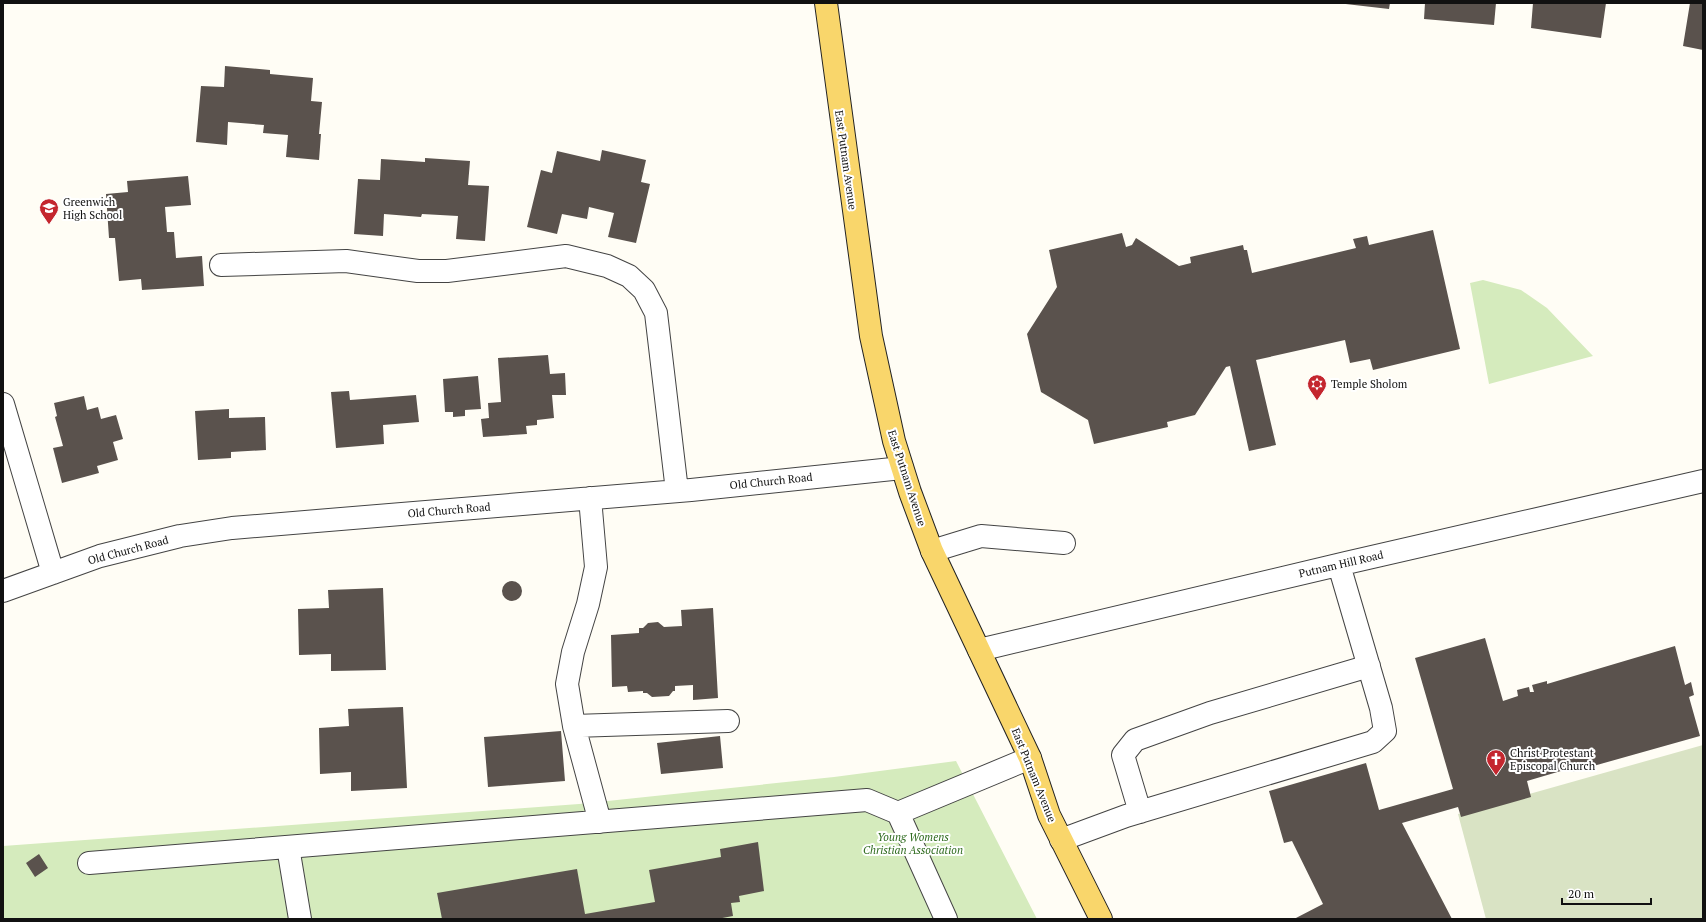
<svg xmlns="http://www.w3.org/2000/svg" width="1706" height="922" font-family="'PT Serif',serif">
	<rect width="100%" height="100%" fill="#fffdf5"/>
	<path fill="#d5ebbd" d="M1483 280 1521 290 1547 308 1593 356 1489 384 1470 283Z
		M956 761 1037 919H3V846L579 804 834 777Z"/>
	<path fill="#d9e3c4" d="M1703 745V919H1486L1458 814Z"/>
	<path fill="#5a524d" d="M1337 3H1390L1389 9Z
		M1425 3H1496L1494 25 1424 19Z
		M1533 3H1606L1601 38 1531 28Z
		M1690 3H1703V50L1683 46Z
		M225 66 270 70V74L313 78 311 101 322 102 319 134H321L319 160 286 157 288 135 263 133 264 125 228 122 227 145 196 142 201 86 224 87Z
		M602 150 646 160 641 182 650 184 636 243 608 237 614 213 589 207 587 219 562 214 557 234 527 227 541 170 552 173 557 151 600 161Z
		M425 158 470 161 468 185 489 186 485 241 456 239 458 216 422 214 421 217 384 214 383 236 354 234 358 179 380 180 381 159 425 162Z
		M188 176 191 205 165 207 167 232H174L176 258 202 256 204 286 142 290 141 279 119 281 115 238H109L106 194 128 192 127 181Z
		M1433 230 1460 349 1373 370 1370 359 1350 363 1345 340 1256 360 1276 445 1249 451 1230 366 1226 367 1195 415 1167 422 1168 427 1094 444 1088 420 1041 392 1027 334 1057 287 1049 250 1122 233 1126 247 1132 245 1136 238 1179 266 1191 263 1190 257 1243 245 1244 250H1247L1252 273 1356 248 1353 239 1367 236 1369 245Z
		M548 355 550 374 565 373 566 395H552L554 418 537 420V425L526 426 527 434 483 437 481 419 489 418 488 403 501 402 498 358Z
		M478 376 481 409 465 410V416L453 417V412H445L443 379Z
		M349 391 350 400 416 395 419 422 383 425 384 444 336 448 331 392Z
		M84 396 87 410 98 407 101 419 116 415 123 439 113 442 118 460 97 466 99 473 62 483 53 448 63 446 55 417 57 416 54 403Z
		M229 409V418L265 417 266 450 231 452V458L198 460 195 411Z
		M502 591a10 10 0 1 1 20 0a10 10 0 1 1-20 0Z
		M383 588 386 670 331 671V654L299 655 298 609 329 608 328 590Z
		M713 608 718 698 693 700V685L675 686V691H673L669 696 652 697 647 693H643V691L628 692 627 686 612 687 611 635 639 633V628H643L648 623 658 622 664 627 682 626 681 610Z
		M1485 638 1503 701 1518 696 1517 690 1529 687 1530 692H1534L1532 685 1547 681V684L1675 646 1685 685 1691 682 1694 695 1689 697 1700 736 1572 772 1571 768 1527 781 1531 797 1461 817 1458 807 1402 823 1452 919H1294L1323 904 1292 841 1284 843 1269 791 1366 763 1379 810 1453 789 1415 658Z
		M403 707 407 788 351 791V772L320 774 319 728 349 726 348 709Z
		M561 731 565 781 488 787 484 737Z
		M720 736 723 768 661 774 657 743Z
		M758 842 764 891 739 896 740 902 731 903 733 916 717 919H442L437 893 577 869 585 914 655 902 649 870 721 857 720 849Z
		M39 854 48 868 35 877 26 863Z"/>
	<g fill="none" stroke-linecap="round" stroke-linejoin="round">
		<defs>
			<path id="minor" d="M221 265 346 261 418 271H447L566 256 607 266 629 276 644 290 656 313 677 491
				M3 404 53 573
				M590 498 596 567 588 604 573 652 567 684 574 726 600 822
				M932 551 981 536 1064 543
				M3 591 100 556 180 536 232 528 691 490 902 468
				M979 650 1346 563 1703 481
				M574 726 728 721
				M1140 812 1123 755 1135 740 1210 713 1369 666
				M1061 840 1126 816 1373 742 1385 731 1381 708 1339 565
				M288 847 300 919
				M89 863 867 800 898 813
				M946 919 898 813 1030 758"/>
			<path id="major" d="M826 3 871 336 894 441 910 492 932 551 1030 758 1049 815 1101 919"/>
		</defs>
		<use href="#minor" stroke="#444" stroke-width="24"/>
		<use href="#major" stroke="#222" stroke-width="24"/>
		<use href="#minor" stroke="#fff" stroke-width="22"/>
		<use href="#major" stroke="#f9d66b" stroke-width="22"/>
	</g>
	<defs>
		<symbol id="school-pin" viewBox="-11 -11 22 30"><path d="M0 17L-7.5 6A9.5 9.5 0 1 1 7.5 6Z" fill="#c4262e" stroke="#fff"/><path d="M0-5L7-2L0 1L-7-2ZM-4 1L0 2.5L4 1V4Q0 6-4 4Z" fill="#fff"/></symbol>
		<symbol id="synagogue-pin" viewBox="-11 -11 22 30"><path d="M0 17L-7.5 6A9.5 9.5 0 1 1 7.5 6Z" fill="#c4262e" stroke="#fff"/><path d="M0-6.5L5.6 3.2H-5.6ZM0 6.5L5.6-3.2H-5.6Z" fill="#fff"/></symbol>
		<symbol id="church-pin" viewBox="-11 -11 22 30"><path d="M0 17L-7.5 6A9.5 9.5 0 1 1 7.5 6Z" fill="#c4262e" stroke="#fff"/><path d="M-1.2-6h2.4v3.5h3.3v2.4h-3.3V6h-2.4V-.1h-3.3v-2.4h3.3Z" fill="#fff"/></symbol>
	</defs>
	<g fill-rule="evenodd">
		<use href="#school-pin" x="38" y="197" width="22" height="30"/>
		<use href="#synagogue-pin" x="1306" y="373" width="22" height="30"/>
		<use href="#church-pin" x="1485" y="748" width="22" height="30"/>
	</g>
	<g text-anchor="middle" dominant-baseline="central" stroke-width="4" stroke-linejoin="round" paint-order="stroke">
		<g font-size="11" fill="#111" stroke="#fff">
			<text transform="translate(846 160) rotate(82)">East Putnam Avenue</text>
			<text transform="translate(907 478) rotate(72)">East Putnam Avenue</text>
			<text transform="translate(771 481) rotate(-6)">Old Church Road</text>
			<text transform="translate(449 510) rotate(-5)">Old Church Road</text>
			<text transform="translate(128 550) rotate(-15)">Old Church Road</text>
			<text transform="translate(1341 564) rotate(-13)">Putnam Hill Road</text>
			<text transform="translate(1034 775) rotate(68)">East Putnam Avenue</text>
		</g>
		<g font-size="11" fill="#111" stroke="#fff" text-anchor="start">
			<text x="63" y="202">Greenwich<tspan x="63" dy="13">High School</tspan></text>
			<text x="1331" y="384">Temple Sholom</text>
			<text x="1510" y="753">Christ Protestant<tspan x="1510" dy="13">Episcopal Church</tspan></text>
		</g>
		<g font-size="11" font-style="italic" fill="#2f6b1f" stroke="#fff">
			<text x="913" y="837">Young Womens<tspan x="913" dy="13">Christian Association</tspan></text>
		</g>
	</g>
	<rect width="1706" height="922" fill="none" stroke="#111111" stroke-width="8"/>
	<path d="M1562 898v6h89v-6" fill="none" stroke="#111111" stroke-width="2"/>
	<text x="1568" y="898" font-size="12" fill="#111111" stroke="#ffffff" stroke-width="3" paint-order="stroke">20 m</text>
</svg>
